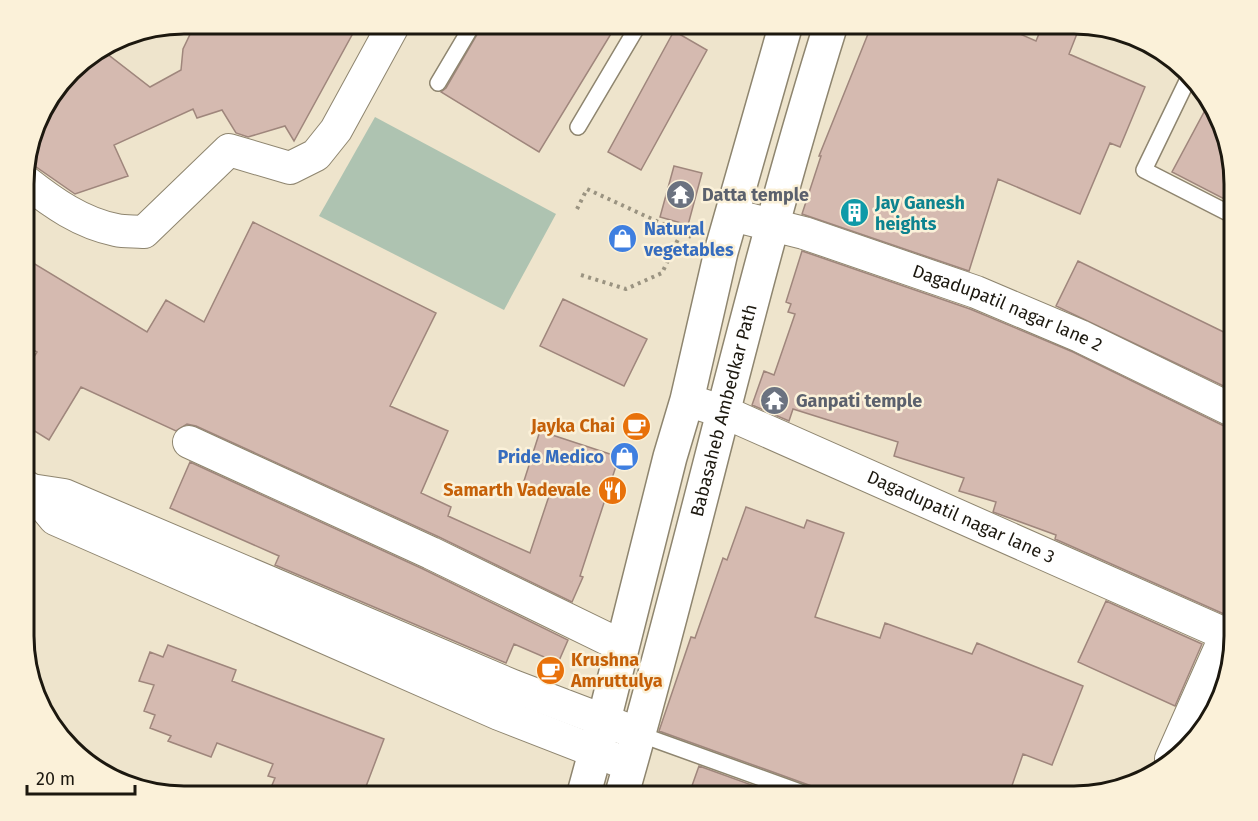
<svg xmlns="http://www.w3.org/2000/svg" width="1258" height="821" font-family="'Fira Sans',sans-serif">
	<rect width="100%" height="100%" fill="#eee4cc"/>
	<path fill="#aec3b1" d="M375 117 556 214 504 310 319 216Z"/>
	<path fill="#d5bab0" stroke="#9f867c" stroke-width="1.5" d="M195 24H358L294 141 285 126 248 137 236 133 222 110 197 118 193 109 114 145 128 176 75 194 36 167 26 163 41 113 79 64 102 50 150 87 181 70 183 49Z
		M483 24H617L539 152 441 92 446 88Z
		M872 24H997L1036 41 1043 24H1073L1080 26 1069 54 1145 87 1120 147 1110 143 1080 214 998 179 969 271 802 214 821 156H819Z
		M674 31 707 50 641 170 608 152Z
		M1210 101 1213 105 1234 175V204L1172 172Z
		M674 166 702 173 688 225 660 217Z
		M253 222 436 313 390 406 448 431 421 493 451 507 448 516 530 553 550 493 523 484 540 431 619 457 580 576 583 577 572 602 439 537 196 426 187 424 176 431 81 387 49 440 25 425V371L37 352 25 345V258L147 332 166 300 204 322Z
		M802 251 970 309 1073 352 1226 427 1234 429 1233 618 1055 539 1056 535 993 512 996 502 959 491 964 478 894 456 898 442 793 409 789 421 752 405 764 371 774 375 795 314 788 312 791 304 786 302Z
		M1078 261 1234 337V391L1056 306Z
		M563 299 647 339 624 386 540 346Z
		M190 462 423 569 568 640 558 663 514 644 506 663 275 565 279 556 170 508Z
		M746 507 804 528 807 520 844 533 815 617 880 638 885 623 972 654 977 643 1083 686 1052 765 1023 754 1008 797H824L822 791 817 788 659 731 691 637 695 638 723 558 727 560Z
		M1106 601 1202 644 1175 706 1078 662Z
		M168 645 236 670 232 681 384 739 362 797H267L275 778 268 776 273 764 217 743 211 757 168 741 171 736 150 728 155 715 144 711 154 685 139 681 150 652 163 657Z
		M699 766 785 797H688Z"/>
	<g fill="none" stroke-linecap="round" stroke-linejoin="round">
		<defs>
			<path id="lane" d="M1188 79 1144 170 1234 216
				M438 83 473 24
				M578 127 639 24
				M639 734 814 797"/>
			<g id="street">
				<path d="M25 181C53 203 81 223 116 230 125 232 135 231 144 232L229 150 290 168 316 155 336 130 394 24"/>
				<path id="s1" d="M732 215 804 233 976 292 1080 336 1234 411"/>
				<path id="s2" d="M687 400 724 412 1234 638"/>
				<path d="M189 442 431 553 622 646"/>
				<path d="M25 486 31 490 55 519 499 714 630 765"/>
				<path d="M31 490 64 495 513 686 639 734"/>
				<path d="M1171 759 1226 635"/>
			</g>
			<g id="secondary">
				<path d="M583 797 604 720 670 457 687 400 721 252 786 24"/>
				<path id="s3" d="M621 797C695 540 751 279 831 24"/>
			</g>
		</defs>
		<use href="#lane" stroke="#8e856f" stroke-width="18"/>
		<use href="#street" stroke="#8e856f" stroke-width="34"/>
		<use href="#secondary" stroke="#8e856f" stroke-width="36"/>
		<path stroke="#9a9381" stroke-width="4" stroke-dasharray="3 4.5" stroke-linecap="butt" d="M577 209 587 189 691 237
			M581 275 626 289 662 273 681 233"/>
		<use href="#lane" stroke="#fff" stroke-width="15"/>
		<use href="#street" stroke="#fff" stroke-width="32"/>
		<use href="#secondary" stroke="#fff" stroke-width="33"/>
	</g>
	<defs>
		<symbol id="temple-disc" viewBox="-11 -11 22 22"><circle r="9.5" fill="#6b7280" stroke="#fbf1d9"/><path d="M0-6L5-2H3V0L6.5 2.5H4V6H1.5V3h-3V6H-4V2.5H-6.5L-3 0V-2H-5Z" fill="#fff"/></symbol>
		<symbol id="building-disc" viewBox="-11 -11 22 22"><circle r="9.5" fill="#0f9aa8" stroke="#fbf1d9"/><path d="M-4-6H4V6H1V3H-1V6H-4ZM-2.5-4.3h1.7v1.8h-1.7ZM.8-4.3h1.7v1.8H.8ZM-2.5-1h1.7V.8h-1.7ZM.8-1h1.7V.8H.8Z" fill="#fff"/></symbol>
		<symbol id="shop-disc" viewBox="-11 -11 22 22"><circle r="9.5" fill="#3f7fe0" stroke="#fbf1d9"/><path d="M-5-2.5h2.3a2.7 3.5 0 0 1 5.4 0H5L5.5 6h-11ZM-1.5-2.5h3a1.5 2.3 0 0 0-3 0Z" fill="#fff"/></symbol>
		<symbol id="cafe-disc" viewBox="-11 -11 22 22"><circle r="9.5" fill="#e8710a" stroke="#fbf1d9"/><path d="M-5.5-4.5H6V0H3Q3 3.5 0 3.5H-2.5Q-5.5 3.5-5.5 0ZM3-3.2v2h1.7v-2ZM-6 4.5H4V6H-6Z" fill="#fff"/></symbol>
		<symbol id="restaurant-disc" viewBox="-11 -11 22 22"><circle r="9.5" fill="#e8710a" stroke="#fbf1d9"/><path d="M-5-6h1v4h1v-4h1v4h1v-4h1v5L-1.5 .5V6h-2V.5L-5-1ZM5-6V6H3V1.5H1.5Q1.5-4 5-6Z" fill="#fff"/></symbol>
	</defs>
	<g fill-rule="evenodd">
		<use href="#temple-disc" x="664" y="178" width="33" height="33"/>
		<use href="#building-disc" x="838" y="196" width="33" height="33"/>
		<use href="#shop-disc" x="606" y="222" width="33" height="33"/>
		<use href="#temple-disc" x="758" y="384" width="33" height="33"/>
		<use href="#cafe-disc" x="620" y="410" width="33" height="33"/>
		<use href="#shop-disc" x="608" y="440" width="33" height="33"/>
		<use href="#restaurant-disc" x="596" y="474" width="33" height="33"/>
		<use href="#cafe-disc" x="534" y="654" width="33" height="33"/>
	</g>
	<g text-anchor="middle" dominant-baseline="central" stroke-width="5" stroke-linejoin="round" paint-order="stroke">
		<g font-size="18" font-weight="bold" fill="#5b616d" stroke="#fbf1d9" text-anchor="start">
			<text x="702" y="195">Datta temple</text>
			<text x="796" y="401">Ganpati temple</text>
		</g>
		<g font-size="18" font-weight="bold" fill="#0d838f" stroke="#fbf1d9" text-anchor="start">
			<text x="875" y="203">Jay Ganesh<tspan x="875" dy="21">heights</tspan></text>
		</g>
		<g font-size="18" font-weight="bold" fill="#366cbe" stroke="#fbf1d9" text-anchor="start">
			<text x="644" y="229">Natural<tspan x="644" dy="21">vegetables</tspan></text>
			<text x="604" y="457" text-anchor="end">Pride Medico</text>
		</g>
		<g font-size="18" fill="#1c180f" stroke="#fbf1d9">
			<text stroke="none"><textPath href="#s1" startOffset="291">Dagadupatil nagar lane 2</textPath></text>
			<text stroke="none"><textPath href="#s3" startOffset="400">Babasaheb Ambedkar Path</textPath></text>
			<text stroke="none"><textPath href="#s2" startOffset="298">Dagadupatil nagar lane 3</textPath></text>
		</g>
		<g font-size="18" font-weight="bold" fill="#c56008" stroke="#fbf1d9" text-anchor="end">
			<text x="615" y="426">Jayka Chai</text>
			<text x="591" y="490">Samarth Vadevale</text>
			<text x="571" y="660" text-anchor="start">Krushna<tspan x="571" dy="21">Amruttulya</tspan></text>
		</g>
	</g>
	<path d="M0 0H1258V821H0ZM184 34H1074A150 150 0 0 1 1224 184V636A150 150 0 0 1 1074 786H184A150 150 0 0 1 34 636V184A150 150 0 0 1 184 34Z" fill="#fbf1d9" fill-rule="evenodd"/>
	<path fill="none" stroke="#1c180f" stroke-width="3" d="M184 34H1074A150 150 0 0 1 1224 184V636A150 150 0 0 1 1074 786H184A150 150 0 0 1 34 636V184A150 150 0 0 1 184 34Z"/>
	<path d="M27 785v9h108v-9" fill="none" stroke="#1c180f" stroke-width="3"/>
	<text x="36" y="785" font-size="18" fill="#1c180f" stroke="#fbf1d9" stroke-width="4.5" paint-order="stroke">20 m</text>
</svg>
